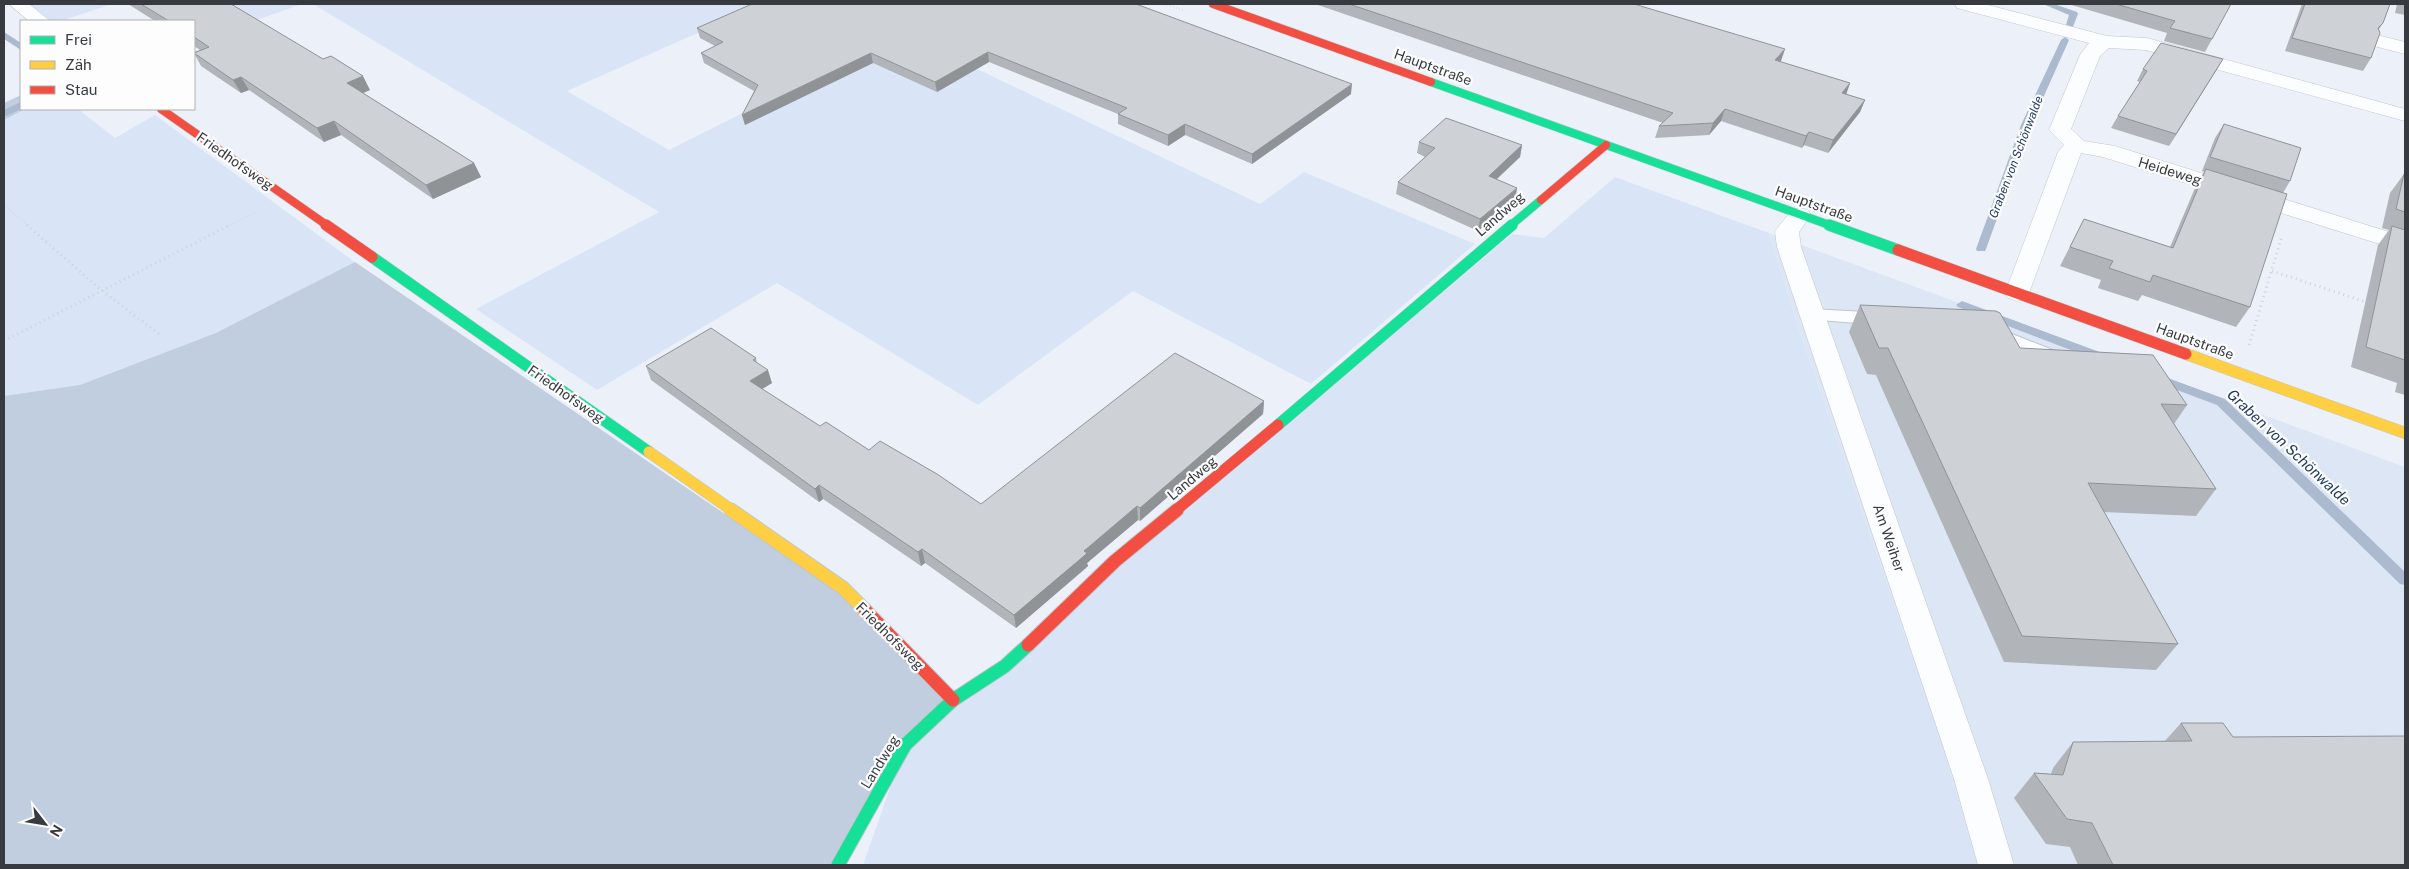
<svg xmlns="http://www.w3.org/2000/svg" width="2409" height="869" font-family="'Public Sans',sans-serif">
	<rect width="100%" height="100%" fill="#ecf1f9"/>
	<path fill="#dde6f4" d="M1769 233 2405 467V865H1978L1939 733 1800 333Z"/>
	<path fill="#d9e5f7" d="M29 4H112L61 21H50Z
		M207 4H302L194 42V21H157Z
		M313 4H763L567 91 669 150 902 33 1260 204 1304 172 1475 244 1311 384 1133 291 978 405 777 283 597 390 476 309 659 212Z
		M23 109H78L115 138 155 115 382 282 4 457V118Z
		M1615 177 1769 233 1800 333 1939 733 1978 865H863L905 745 1512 234 1544 238Z"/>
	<path fill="#c1cee0" d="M21 95V109H25L4 120V103Z
		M355 262 838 591 947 700 834 857 831 865H4V396L80 385 216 333Z"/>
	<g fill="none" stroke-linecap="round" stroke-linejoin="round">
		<path fill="#abbacf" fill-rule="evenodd" d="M2043 4H2054L2077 12 2078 14 2073 27 2066 25 2069 15Z
			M4 32 21 43V50L4 39Z
			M2065 37 2069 40 2031 125 1986 249 1985 251H1977L1976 249 2021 125 2061 40Z
			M21 102V109L4 117V110Z
			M1962 301 2105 354 2107 357 2101 361 2097 360 1958 307 1956 305Z
			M2157 374 2225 399 2405 572V585L2400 584 2217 405 2153 381 2151 378 2153 375Z"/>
		<defs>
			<path id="lane" d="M1812 309 1883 313 1889 315 1892 319 1889 323 1883 325 1806 319 1803 315 1806 311Z
				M1992 326 2055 351 2057 355 2055 359 2048 361 1985 336 1983 332 1985 328Z"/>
			<path id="street" d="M9 4H29L50 21H29Z
				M1955 4H1984L2107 36 2147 38 2405 109V121L2146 50 2109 48 2100 56 2071 129 2084 141 2115 146 2405 237V252L2103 157 2081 153 2029 293 2026 298 2017 301 2008 298 2005 293 2058 152 2064 145 2049 130 2080 55 2089 43 1957 8Z
				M2381 36 2405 42V54L2374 46 2371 42 2374 38Z
				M1800 208 1808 210 1811 215 1799 232 1801 247 1988 779 2014 865H1978L1954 779 1777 247 1775 231 1792 210Z"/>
			<path id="fast-far2" d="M1431 82 1832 226
				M1510 226 1541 200"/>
			<path id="fast-far1" d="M1829 225 1898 250
				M372 257 649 452
				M1278 425 1512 225"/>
			<path id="fast" d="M838 865 905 745 953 700 1005 666 1028 645"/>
			<path id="slow-far1" d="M2186 354 2405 433
				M649 452 733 511"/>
			<path id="slow" d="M731 510 843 588 865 610"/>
			<path id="jam-far2" d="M1213 4 1431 82
				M161 109 328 226
				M1541 200 1606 145"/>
			<path id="jam-far1" d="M326 225 372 257
				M1898 250 2186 354
				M1175 511 1278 425"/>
			<path id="jam" d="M865 610 953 700
				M1028 645 1115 561 1177 510"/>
		</defs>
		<use href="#lane" stroke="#c2c6cc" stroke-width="2"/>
		<use href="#street" stroke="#c2c6cc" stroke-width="1"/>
		<use href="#fast-far2" stroke="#c2c6cc" stroke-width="9"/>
		<use href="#fast-far1" stroke="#c2c6cc" stroke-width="12"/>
		<use href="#fast" stroke="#c2c6cc" stroke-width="15"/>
		<use href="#slow-far1" stroke="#c2c6cc" stroke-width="12"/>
		<use href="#slow" stroke="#c2c6cc" stroke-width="15"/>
		<use href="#jam-far2" stroke="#c2c6cc" stroke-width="9"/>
		<use href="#jam-far1" stroke="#c2c6cc" stroke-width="12"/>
		<use href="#jam" stroke="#c2c6cc" stroke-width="15"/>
		<path stroke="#d1d2d5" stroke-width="2.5" stroke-dasharray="0.5 2.5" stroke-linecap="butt" d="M1165 4 1183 10
			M4 205 28 226
			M228 226 256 212"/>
		<path stroke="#d1d2d5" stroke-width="3" stroke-dasharray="1 4" stroke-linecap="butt" d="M27 225 101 290 159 334
			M2272 271 2369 303
			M4 341 230 225
			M2249 345 2282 236"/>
		<use href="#lane" fill="#fcfdfe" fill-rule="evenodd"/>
		<use href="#street" fill="#fcfdfe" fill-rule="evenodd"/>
		<use href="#fast-far2" stroke="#16e098" stroke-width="8"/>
		<use href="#fast-far1" stroke="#16e098" stroke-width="11"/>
		<use href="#fast" stroke="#16e098" stroke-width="13"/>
		<use href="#slow-far1" stroke="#ffcf43" stroke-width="11"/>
		<use href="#slow" stroke="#ffcf43" stroke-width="13"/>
		<use href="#jam-far2" stroke="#f24e42" stroke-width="8"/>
		<use href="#jam-far1" stroke="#f24e42" stroke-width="11"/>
		<use href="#jam" stroke="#f24e42" stroke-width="13"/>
	</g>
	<path fill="#b1b5b9" d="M128 4H231L370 90 363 93 474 163 481 177 433 199 341 135 324 142 249 90 241 93 201 66 194 53V52L200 50 194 46V21H155Z
		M752 4 1351 94 1252 164 1185 135 1168 146 1118 124V114L989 62 937 92 873 63 745 125 742 115 754 91 704 63 701 53 715 46 700 38 697 28Z
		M1315 4H1634L1780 62 1850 83 1846 94 1865 100 1860 112 1828 153 1804 145 1802 148 1721 121 1709 135 1655 138 1659 126 1663 123Z
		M2068 4H2231L2205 52 2164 41 2167 33Z
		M2302 4H2390L2383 23 2378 31 2371 58 2363 71 2285 51Z
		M2397 4H2405V15L2395 13Z
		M2223 59 2169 146 2111 128 2118 116 2140 82 2137 81 2143 69Z
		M2224 124 2290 181 2283 193 2250 307 2236 327 2142 295 2138 301 2098 288 2101 280 2060 266 2084 219 2170 247 2195 188 2204 172 2202 171 2215 138Z
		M1419 142 1522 145 1520 157 1496 180 1517 188 1515 200 1478 231 1396 194 1398 182 1425 157 1417 153Z
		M2404 174 2405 175V395L2395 392 2397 383 2351 367 2378 245 2389 230 2382 228 2390 193Z
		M1860 305 2020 348 2187 405 2174 424 2216 489 2196 516 2103 512 2178 644 2156 670 2004 662 1876 375 1867 374 1849 332Z
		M756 358 757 363 772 383 762 389 820 426 981 504 1264 401 1263 414 1140 521 1138 520 1087 563 1088 566 1085 569 1016 628 925 563 921 566 823 499 819 502 651 380 646 366Z
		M2181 723 2233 737 2405 865H2078L2070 847 2046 844 2014 798 2034 773 2051 774 2053 768 2073 742H2164Z"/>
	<path fill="#909396" d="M1785 49 1781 61 1771 72 1775 60Z
		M988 52 989 62 937 92 935 82Z
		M871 53 873 63 745 125 742 115Z
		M2223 59 2216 71 2169 146 2176 134Z
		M363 76 370 90 354 97 347 83Z
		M241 77 249 90 241 93 233 80Z
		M1850 83 1846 95 1842 93Z
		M1352 84 1351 94 1252 164V154Z
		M1865 100 1860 112 1828 153 1833 140Z
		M1725 109 1721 121 1709 135 1713 123Z
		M334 121 341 135 324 142 317 128Z
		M1185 124V135L1168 146V135Z
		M1809 132 1804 145 1802 148 1806 136Z
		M1522 145 1520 157 1487 188 1489 176Z
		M474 163 481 177 433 199 426 185Z
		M1517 188 1515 200 1478 231 1480 219Z
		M768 370 772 383 754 394 750 381Z
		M1264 401 1263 414 1140 521V508Z
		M819 485 823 499 819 502 815 489Z
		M1137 506 1138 520 1087 563 1088 566 1016 628 1014 615 1084 551Z
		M922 549 925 563 921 566 918 552Z"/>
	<path fill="#ced2d7" stroke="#909396" d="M141 4H231L323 59 331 56 363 76 347 83 474 163 426 185 334 121 317 128 241 77 233 80 194 53 209 47 194 37V21H169Z
		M752 4H1136L1352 84 1252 154 1185 124 1168 135 1118 114 1127 108 988 52 935 82 871 53 742 115 758 85 701 53 723 42 697 28Z
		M1349 4H1634L1785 49 1775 60 1850 83 1842 93 1865 100 1833 140 1809 132 1806 136 1725 109 1713 123 1659 126 1673 113Z
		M2116 4H2231L2212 39 2170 28 2175 21Z
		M2305 4H2390L2383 23 2378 28 2380 33 2371 58 2292 38Z
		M2161 43 2223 59 2176 134 2118 116 2147 71 2143 69Z
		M1446 118 1522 145 1489 176 1517 188 1480 219 1398 182 1435 148 1419 142Z
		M2224 124 2301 148 2290 181 2210 157Z
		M2206 169 2287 194 2250 307 2153 275 2150 282 2109 268 2113 261 2070 247 2084 219 2173 248Z
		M2404 174 2405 175V212L2396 209Z
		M2392 226 2405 230V360L2366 347Z
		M1860 305 1996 311 2000 313 2020 348 2153 355 2187 405 2161 404 2216 489 2088 483 2178 644 2022 636 1888 348H1879Z
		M711 328 756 358 753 360 768 370 750 381 820 426 826 422 869 450 880 441 937 474 981 504 1175 353 1264 401 1140 508 1137 506 1084 551 1087 553 1084 556 1014 615 922 549 918 552 819 485 815 489 646 366Z
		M2181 723H2223L2233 737 2405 736V865H2113L2092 823 2067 819 2034 773 2063 775 2073 742 2192 741Z"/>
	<g text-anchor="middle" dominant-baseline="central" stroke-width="4.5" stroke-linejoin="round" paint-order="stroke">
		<g font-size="12" font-style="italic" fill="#213c63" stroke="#fdfdfd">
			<text transform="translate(2016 157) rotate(-69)">Graben von Schönwalde</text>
		</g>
		<g font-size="14" fill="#373b40" stroke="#fdfdfd">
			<text transform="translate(1433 67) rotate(20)">Hauptstraße</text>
			<text transform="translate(235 161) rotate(35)">Friedhofsweg</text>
			<text transform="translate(2170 171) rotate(17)">Heideweg</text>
			<text transform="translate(1814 204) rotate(20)">Hauptstraße</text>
			<text transform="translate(1500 214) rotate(-41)">Landweg</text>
			<text transform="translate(2195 341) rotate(20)">Hauptstraße</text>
			<text transform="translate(566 394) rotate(35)">Friedhofsweg</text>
			<text transform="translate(1192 478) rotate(-40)">Landweg</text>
			<text transform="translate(1889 538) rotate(71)">Am Weiher</text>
			<text transform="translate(890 636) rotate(45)">Friedhofsweg</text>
			<text transform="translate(880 762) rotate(-58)">Landweg</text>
		</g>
		<g font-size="15" font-style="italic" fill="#213c63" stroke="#fdfdfd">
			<text transform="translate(2289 447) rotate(43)">Graben von Schönwalde</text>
		</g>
	</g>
	<rect width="2409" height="869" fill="none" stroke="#373b40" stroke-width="10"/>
	<rect x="20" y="20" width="175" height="90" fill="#fdfdfd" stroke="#aeafb1"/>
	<rect x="30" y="36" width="25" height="8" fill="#16e098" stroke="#aeafb1"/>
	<text x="65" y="45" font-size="15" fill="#373b40">Frei</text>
	<rect x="30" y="61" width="25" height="8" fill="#ffcf43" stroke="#aeafb1"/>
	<text x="65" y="70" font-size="15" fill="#373b40">Zäh</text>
	<rect x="30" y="86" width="25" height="8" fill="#f24e42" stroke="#aeafb1"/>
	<text x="65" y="95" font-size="15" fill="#373b40">Stau</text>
	<g transform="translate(45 824) rotate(121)" stroke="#fdfdfd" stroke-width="4" paint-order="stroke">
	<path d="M0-4L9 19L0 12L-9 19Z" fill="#373b40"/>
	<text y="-8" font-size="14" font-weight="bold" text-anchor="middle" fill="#373b40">N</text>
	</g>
</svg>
